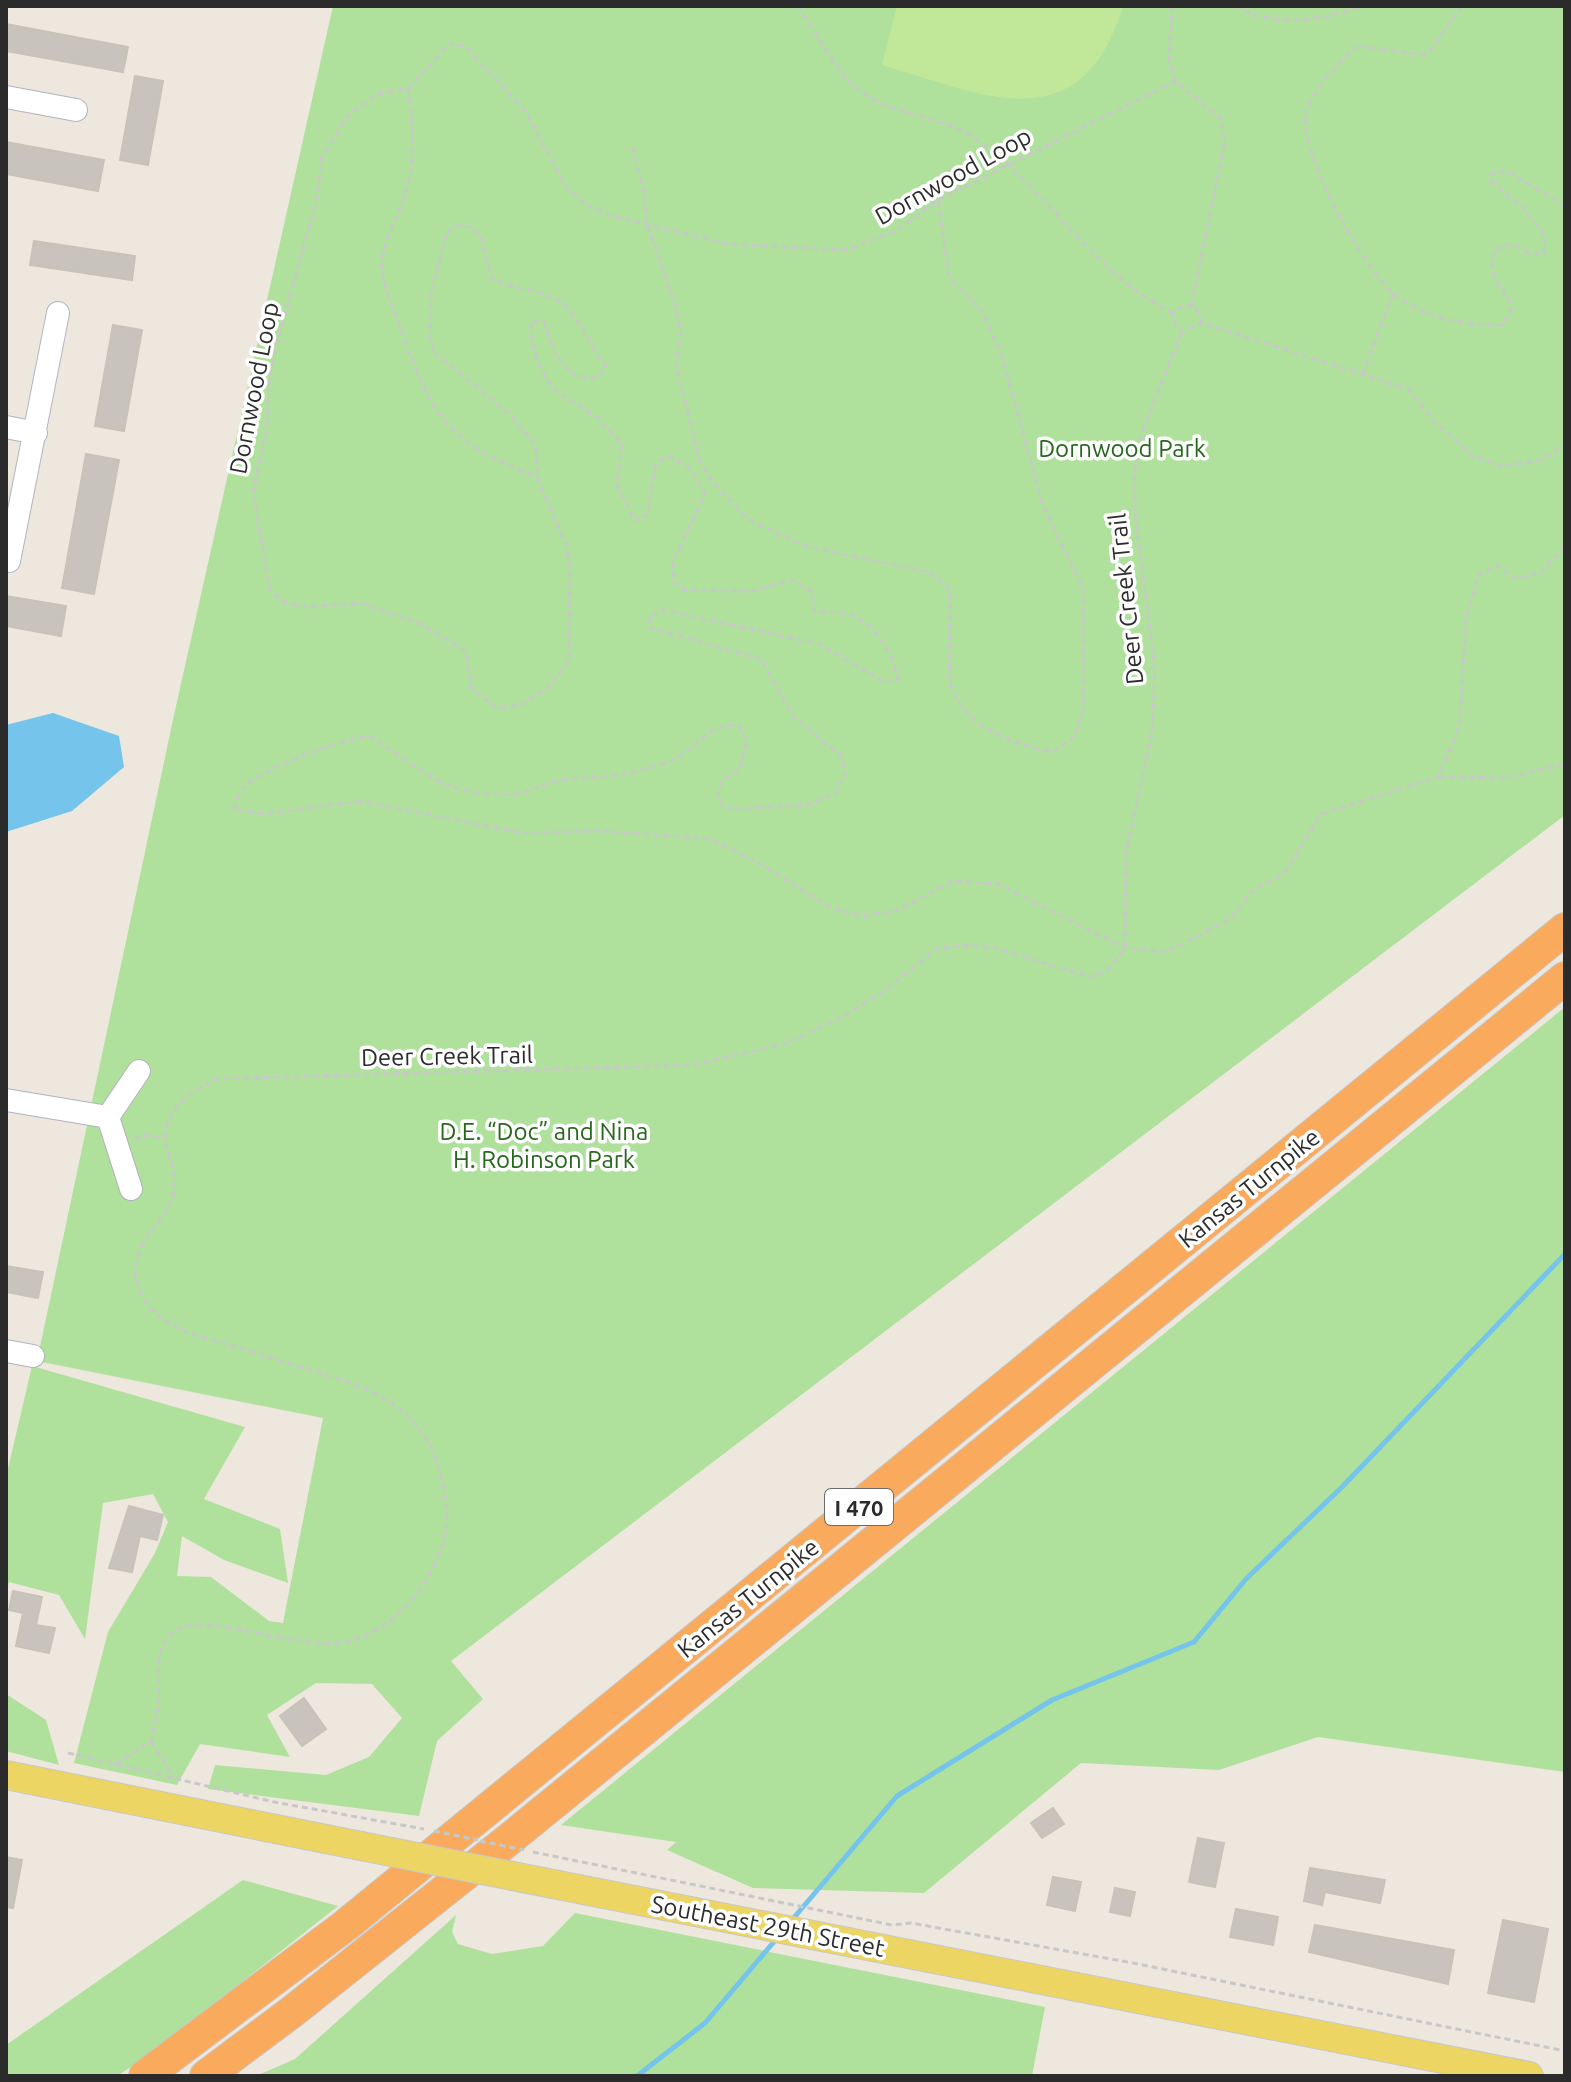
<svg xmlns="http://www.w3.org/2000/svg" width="1571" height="2082" font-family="Ubuntu,sans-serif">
	<rect width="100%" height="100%" fill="#ede7de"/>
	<path fill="#afe19c" d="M333 6H1565V815L451 1661 483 1699 437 1741 419 1816 208 1789 215 1765 326 1775 369 1757 402 1718 372 1684 316 1683 267 1715 290 1757 200 1744 177 1785 74 1763 108 1632 155 1553 168 1522 153 1494 103 1503 85 1639 59 1595 9 1582 6 1591V1477L32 1366 245 1427 204 1499 280 1529 288 1583 224 1560 182 1536 177 1576 211 1577 269 1621 283 1623 323 1418 37 1361 174 715Z
		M1565 1007V1772L1318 1737 1219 1770 1081 1763 924 1893 753 1888 667 1850 676 1842 561 1825Z
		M6 1694 46 1720 59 1765 6 1751Z
		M243 1880 338 1906 151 2054 117 2076H6V2045Z
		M575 1913 1045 2007 1032 2076H256L295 2059 456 1915 452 1932 458 1944 492 1954 543 1946Z"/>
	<path fill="#c1e898" d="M897 6H1123C1081 144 984 95 882 65Z"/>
	<path fill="#74c4eb" d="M53 713 119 736 124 767 72 811 6 832V725Z"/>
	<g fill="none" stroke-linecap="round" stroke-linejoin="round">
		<path stroke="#74c4eb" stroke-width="5" d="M792 1920 897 1796 1052 1700 1194 1642 1246 1579 1342 1487 1565 1254
			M637 2076 705 2023 778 1937"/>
	</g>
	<path fill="#c8c4bd" stroke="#c8c3b7" stroke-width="2" d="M6 24 128 47 123 72 6 51Z
		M135 76 163 81 148 165 120 160Z
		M6 142 104 160 98 191 6 174Z
		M34 241 135 256 132 280 30 265Z
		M113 325 142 330 124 431 95 426Z
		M86 454 119 460 94 594 62 588Z
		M6 596 66 606 61 636 6 626Z
		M6 1266 43 1272 38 1298 6 1292Z
		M129 1506 163 1515 157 1540 140 1536 132 1572 109 1568Z
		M13 1591 42 1597 36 1625 55 1628 49 1653 16 1646 23 1613 9 1610Z
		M304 1698 326 1729 302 1746 280 1716Z
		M1053 1808 1064 1824 1042 1838 1031 1823Z
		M1198 1838 1224 1843 1215 1887 1189 1882Z
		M6 1857 22 1860 13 1908 6 1907Z
		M1310 1868 1385 1880 1380 1903 1325 1892 1322 1905 1304 1901Z
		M1053 1877 1081 1882 1075 1911 1047 1905Z
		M1115 1888 1135 1892 1130 1916 1110 1912Z
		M1236 1909 1278 1917 1273 1945 1230 1937Z
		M1503 1920 1548 1929 1534 2002 1488 1993Z
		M1315 1925 1454 1950 1448 1984 1309 1952Z"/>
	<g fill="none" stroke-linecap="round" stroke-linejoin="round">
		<defs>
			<path id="minor" d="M6 97 76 110
				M6 427 36 433
				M9 561 58 313
				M6 1100 108 1117
				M131 1189 108 1117 139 1071
				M6 1351 33 1356"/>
			<path id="major" d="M6 1775 361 1846
				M553 1884 1529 2076"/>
			<path id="highway" d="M145 2076 346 1925 1565 929
				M206 2076 293 2011 512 1837 1565 978"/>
		</defs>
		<use href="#minor" stroke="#b1b3be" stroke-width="24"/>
		<use href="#major" stroke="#c8c8c8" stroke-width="30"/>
		<use href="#highway" stroke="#c8c8c8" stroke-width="34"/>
		<path stroke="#c8c8c8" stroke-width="3" stroke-dasharray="6 4" stroke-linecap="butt" d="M798 6C818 33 836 75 864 94 900 118 948 116 982 143 1051 195 1094 274 1173 313
			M1172 6 1169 63 1176 81 1221 119 1225 141 1191 307
			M1236 6C1272 29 1324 20 1361 6
			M1462 6 1430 51 1423 55 1358 46C1343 58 1309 93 1306 113 1299 154 1362 266 1393 293 1421 318 1467 326 1503 325L1512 309C1505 284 1483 277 1496 249L1512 244 1533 255 1544 252 1545 235 1522 207 1491 181V175L1498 171 1512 174 1565 206
			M1176 81 938 200 895 231 847 250 728 244 609 215 588 206 566 187 525 111 465 46 450 44 408 88 379 94 350 113 322 156 317 199 275 350 269 381 267 428 253 492 270 589 285 603 305 607 360 603 421 624 466 651 472 689 497 708 521 705 548 688 569 661 570 567 566 544 537 478 536 447 530 437 505 410 435 353 430 338 431 292 447 232 460 225 473 228 482 240 490 277C511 290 536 288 557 300 576 310 590 346 606 366L598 378C562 380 553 352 544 322L533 320 530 332 537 361 552 388 598 418 622 444 617 485 635 521 647 514 656 464 668 456 690 468 705 494 673 561 674 582 684 590 752 591 793 580 811 592 815 612C826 613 844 611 854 616 878 628 893 655 898 680L883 681 819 644 662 610 649 616 650 628 761 659 793 716 842 757 845 774 836 793 807 805 733 809 723 806 718 795 722 780 740 770 747 741 738 725C703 725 698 749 670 761 635 775 604 777 567 779 549 780 532 792 514 794 445 799 423 769 369 736 343 739 272 765 250 782 241 788 236 799 234 809L264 814 359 801 523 833 598 831 710 839 759 863 831 908 864 916 899 910 953 881 998 884 1125 948 1167 952 1230 919 1254 889 1284 874 1321 814 1438 777 1460 726 1466 618 1479 574 1497 566 1517 579 1540 573 1565 546
			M408 88C412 119 415 149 409 180 403 208 386 232 382 261 380 280 393 308 400 326 431 416 446 441 536 477
			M633 148 644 192 647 224 675 304 681 333 676 366 701 464 711 480 749 520 808 547 929 572 949 588C952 618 948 647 950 676 954 724 1013 745 1053 752L1075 736 1083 709V588L1042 503 1002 356 982 311 949 277 938 200
			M1202 323 1196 308 1183 305 1173 313 1175 324 1182 331 1202 323 1408 389 1435 422 1473 456 1501 466 1538 461 1565 446
			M1363 374 1393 293
			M1439 777 1506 778 1565 764
			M134 1139 146 1135 165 1138
			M151 1741 173 1777
			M68 1753 274 1802 424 1829
			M116 1764 151 1741C153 1729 157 1717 158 1705 161 1681 151 1648 175 1631 208 1609 305 1656 354 1640 394 1627 422 1593 438 1557 450 1533 448 1505 442 1480 424 1402 367 1387 300 1367 263 1355 226 1344 189 1333 152 1319 120 1284 144 1242 154 1225 168 1215 173 1196 178 1176 169 1160 166 1141 162 1110 193 1089 217 1079L692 1065 785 1044 842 1017 881 993 937 949 965 945 995 948 1090 977 1107 971 1125 948 1126 852 1152 733 1155 670 1135 512 1134 474 1142 433 1182 331
			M533 1852 892 1925 911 1923 1133 1963 1565 2051"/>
		<use href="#minor" stroke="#fff" stroke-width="22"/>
		<use href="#major" stroke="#ecd563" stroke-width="28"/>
		<use href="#highway" stroke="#f9aa5c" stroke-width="32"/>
		<defs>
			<path id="major-bridge" d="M361 1846 553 1884"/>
		</defs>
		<use href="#major-bridge" stroke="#c8c8c8" stroke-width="30" stroke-linecap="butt"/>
		<path stroke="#c8c8c8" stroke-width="3" stroke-dasharray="6 4" stroke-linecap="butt" d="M434 1831 478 1840
			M480 1841 524 1850"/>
		<use href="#major-bridge" stroke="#ecd563" stroke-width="28"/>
	</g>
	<g text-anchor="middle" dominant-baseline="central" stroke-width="7" stroke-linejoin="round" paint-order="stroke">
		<rect fill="#fff" stroke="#6b6b6b" stroke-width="2" x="825" y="1489" width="68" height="36" rx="6"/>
		<g font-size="22" font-weight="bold" fill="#2b2b2b">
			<text x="859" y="1507">I 470</text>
		</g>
		<g font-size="24" fill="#2b2b2b" stroke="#fff">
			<text transform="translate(953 176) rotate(-29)">Dornwood Loop</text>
			<text transform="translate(254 388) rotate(-79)">Dornwood Loop</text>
			<text transform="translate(1126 599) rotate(-96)">Deer Creek Trail</text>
			<text transform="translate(447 1056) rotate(-1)">Deer Creek Trail</text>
			<text transform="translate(1249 1188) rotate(-39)">Kansas Turnpike</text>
			<text transform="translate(748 1598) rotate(-39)">Kansas Turnpike</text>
			<text transform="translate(768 1926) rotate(11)">Southeast 29th Street</text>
		</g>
		<g font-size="24" fill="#27671d" stroke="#fff">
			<text x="1122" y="448">Dornwood Park</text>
			<text x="544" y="1131">D.E. “Doc” and Nina<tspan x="544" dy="28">H. Robinson Park</tspan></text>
		</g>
	</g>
	<rect width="1571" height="2082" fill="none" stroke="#2b2b2b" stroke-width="16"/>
</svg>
